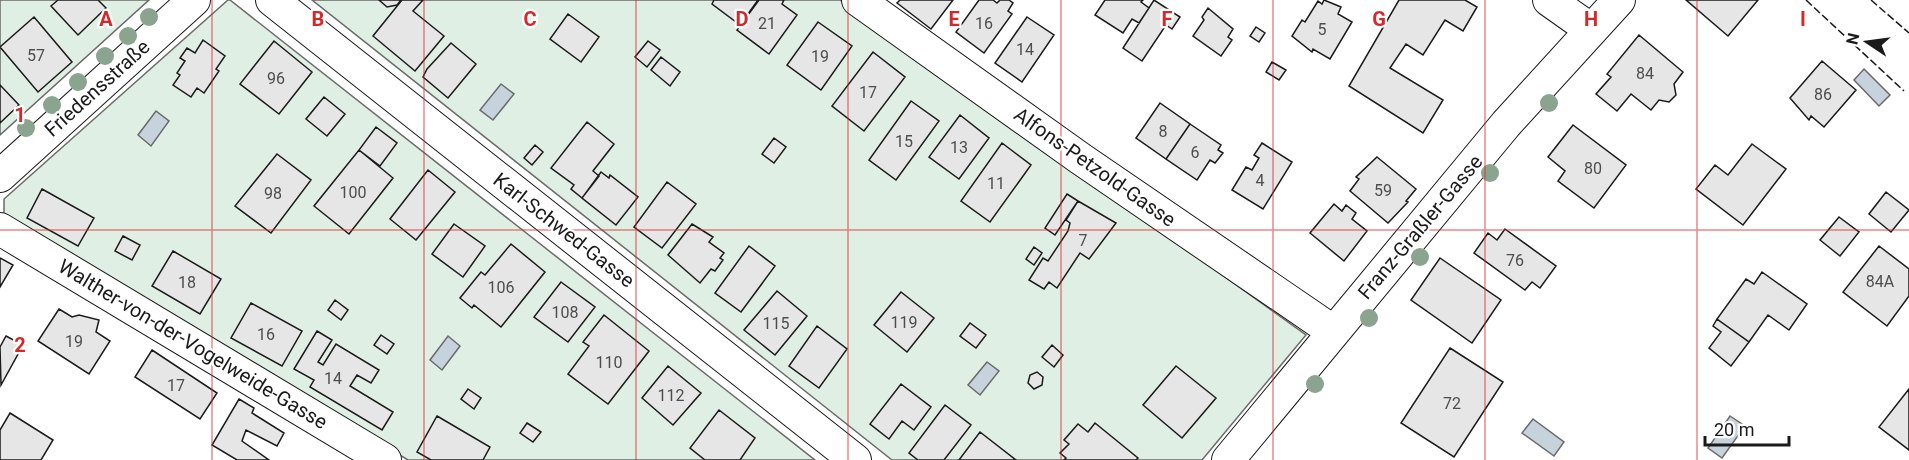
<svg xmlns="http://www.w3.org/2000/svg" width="1909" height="460" font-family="Roboto,sans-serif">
	<rect width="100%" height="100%" fill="#fff"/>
	<path fill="#e0efe3" stroke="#6a6a6a" stroke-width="1.5" d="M0 0H149L0 135Z
		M228 0H230L815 460H408L4 216V199Z
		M312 0H840L1306 335 1202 460H892Z"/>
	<path fill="#c6d2dc" stroke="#6a6a6a" stroke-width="1.5" d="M1864 69 1890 95 1879 106 1854 80Z
		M501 84 514 94 493 120 480 110Z
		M156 111 169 121 151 146 138 135Z
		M448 336 460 346 442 370 430 360Z
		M987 362 999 371 980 395 968 385Z
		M1730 416 1745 426 1722 458 1708 448Z
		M1533 419 1564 442 1554 456 1522 433Z"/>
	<path fill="#e6e6e6" stroke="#1a1a1a" stroke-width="1.5" d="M58 0H98L106 8 78 35 51 6Z
		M379 0H401L397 5 387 7Z
		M402 0H423L413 11 444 36 415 71 373 36Z
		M714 0H758L740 25 712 4Z
		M759 0H784L782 4 797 15 769 54 737 30Z
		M900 0H953L931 29 897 3Z
		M979 0H993L997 3 1000 0H1009L1013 3 1008 11 1012 14 984 53 956 32Z
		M1105 0H1143L1141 2 1149 8 1139 23 1132 19 1123 33 1095 15Z
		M1154 0 1180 17 1172 29 1166 25 1142 61 1123 48Z
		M1324 0 1341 7 1338 14 1352 22 1330 59 1313 49 1312 52 1292 36 1302 20 1305 22 1318 1 1322 4Z
		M1399 0H1465L1477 7 1463 31 1445 20 1423 55 1406 44 1390 68 1443 100 1423 133 1349 86Z
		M1686 0H1758L1728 36Z
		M1208 8 1233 29 1228 37 1232 40 1221 56 1193 36 1204 20 1202 17Z
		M568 14 599 37 581 62 550 39Z
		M34 17 72 62 38 92 0 47Z
		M1027 17 1054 35 1022 82 995 63Z
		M818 22 852 46 821 90 787 65Z
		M1256 27 1265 33 1259 42 1250 36Z
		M1639 35 1683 72 1674 84 1676 95 1669 102 1659 100 1651 110 1631 94 1617 111 1596 94 1611 77 1607 74Z
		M203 40 225 56 216 69 219 71 204 93 197 88 191 97 173 85 180 75 177 73 185 61 180 58 187 48 195 53Z
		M274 41 312 72 279 114 240 84Z
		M648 41 660 50 647 67 635 57Z
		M451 43 476 64 448 98 423 77 427 69Z
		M873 52 905 77 864 131 832 106Z
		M661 57 680 72 670 86 651 70Z
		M1822 61 1856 90 1824 127 1811 116 1809 120 1790 98Z
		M1272 62 1286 70 1279 80 1266 72Z
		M0 85 19 105 0 123Z
		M324 97 345 114 327 136 306 119Z
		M911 101 939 121 896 180 869 160Z
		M1160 103 1190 124 1166 159 1136 138Z
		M960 115 989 138 959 179 929 157Z
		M587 122 614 144 593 171 599 176 582 198 571 189 574 185 551 168Z
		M1190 124 1221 145 1218 150 1223 153 1215 163 1210 160 1197 180 1166 159Z
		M1573 125 1626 165 1594 208 1558 181 1565 171 1548 157Z
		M376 127 397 143 380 166 359 150Z
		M774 138 786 147 774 163 762 154Z
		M1002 143 1031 165 990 222 961 201Z
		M1262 143 1292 162 1263 209 1232 190 1246 167 1252 170 1259 158 1254 155Z
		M1752 144 1786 169 1743 225 1696 189 1715 165 1728 175Z
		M535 145 543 152 532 165 524 158Z
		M359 150 393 178 349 234 314 206Z
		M277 154 311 180 271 233 235 206Z
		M1377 157 1416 189 1406 201 1408 202 1388 223 1350 191 1359 179 1356 177Z
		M428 170 455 192 416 240 390 219Z
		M601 172 609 178 610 175 638 197 616 225 582 198Z
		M667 182 696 204 662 248 634 227Z
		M42 189 94 218 78 246 27 218Z
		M1886 192 1909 210 1891 232 1869 214Z
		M1067 194 1078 201 1055 235 1045 228Z
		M1078 201 1116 223 1089 259 1080 253 1057 288 1049 282 1044 289 1029 280 1043 258 1048 261 1068 231 1070 223 1066 220Z
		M1334 204 1342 211 1346 205 1356 213 1352 219 1367 231 1344 261 1310 233Z
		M1839 217 1859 232 1840 256 1820 240Z
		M454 224 485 246 463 277 432 254Z
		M692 224 713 237 709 242 724 253 720 258 723 260 715 271 711 269 700 283 668 255Z
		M1505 229 1556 266 1540 288 1532 282 1525 290 1474 253 1488 233 1497 240Z
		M123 236 140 245 132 260 115 251Z
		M511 244 545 272 501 327 474 305 472 308 460 298 481 272 485 275Z
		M749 246 775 266 741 312 715 293Z
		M1879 246 1909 269V296L1887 326 1843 292Z
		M1034 247 1042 253 1034 265 1026 259Z
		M173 251 221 279 200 314 152 286Z
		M0 258 13 265 0 287Z
		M1440 258 1501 300 1472 343 1411 300Z
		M1762 272 1807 304 1789 330 1768 315 1749 342 1717 319 1746 279 1754 284Z
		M561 282 595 307 568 342 534 317Z
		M777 291 807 316 775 355 744 330Z
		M901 292 934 318 907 352 874 325Z
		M335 300 348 310 341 320 328 310Z
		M251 303 302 331 282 366 231 338Z
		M59 309 72 317 79 315 99 320 96 332 110 341 89 374 38 341Z
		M604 315 649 351 608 404 568 374 589 346 583 342Z
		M1717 319 1749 342 1731 366 1709 348 1721 332 1713 326Z
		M970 323 986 335 976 348 960 336Z
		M817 326 847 349 819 388 789 366Z
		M317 331 332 340 318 362 323 365 336 344 379 370 371 383 357 375 350 386 393 412 382 430 310 387 314 380 294 369Z
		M381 335 394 344 387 354 374 345Z
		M6 336 23 345 1 385 0 347Z
		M1052 345 1063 355 1054 367 1042 357Z
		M1450 348 1503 382 1454 457 1401 423Z
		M152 350 217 393 200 419 135 377Z
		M668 366 701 393 673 425 642 398Z
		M1176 366 1216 398 1182 438 1143 405Z
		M1037 372 1043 377 1042 385 1034 389 1028 383 1030 375Z
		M901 384 931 407 914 430 902 421 889 439 870 424Z
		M468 389 481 398 474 409 461 399Z
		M1909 389V450L1879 427Z
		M239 399 254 408 252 413 284 433 277 446 246 430 242 441 269 460H237L212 445Z
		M945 405 971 425 944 460H918L909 453Z
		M719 410 755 438 740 460H705L690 448Z
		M10 413 53 440 41 460H0V430Z
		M437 416 490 447 483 460H431L417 452Z
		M527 423 541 432 533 442 520 433Z
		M1095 423 1138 458 1136 460H1064L1066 458 1060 453 1069 444 1064 440 1078 424 1088 432Z
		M980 432 1016 460H959Z"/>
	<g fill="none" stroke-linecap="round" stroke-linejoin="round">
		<defs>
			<path id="minor" d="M272 0 855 460
				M858 0 1081 159 1334 332
				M1549 0 1590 29
				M0 176 194 0
				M0 229 385 460
				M1228 460 1506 124 1619 0"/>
		</defs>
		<use href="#minor" stroke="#1a1a1a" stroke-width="34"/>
		<use href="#minor" stroke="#fff" stroke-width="32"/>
		<path stroke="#1a1a1a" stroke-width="1.5" stroke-dasharray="8 3" stroke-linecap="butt" d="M1806 0 1904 91
			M1871 0 1909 33"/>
	</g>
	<g fill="#8aa48f">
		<circle cx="149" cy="17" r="9"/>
		<circle cx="128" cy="36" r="9"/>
		<circle cx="105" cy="56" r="9"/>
		<circle cx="78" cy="82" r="9"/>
		<circle cx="1549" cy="103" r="9"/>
		<circle cx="52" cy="105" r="9"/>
		<circle cx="26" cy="128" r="9"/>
		<circle cx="1490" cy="173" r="9"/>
		<circle cx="1420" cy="257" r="9"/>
		<circle cx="1369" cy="318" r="9"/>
		<circle cx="1315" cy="384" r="9"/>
	</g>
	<path fill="none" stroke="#d62828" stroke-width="1.5" stroke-opacity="0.55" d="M212 0V460M424 0V460M636 0V460M848 0V460M1061 0V460M1273 0V460M1485 0V460M1697 0V460M0 230H1909"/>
	<g text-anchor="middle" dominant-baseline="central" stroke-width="4.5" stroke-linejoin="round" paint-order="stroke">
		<g font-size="16" fill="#4d4d4d">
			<text x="767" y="23">21</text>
			<text x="984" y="23">16</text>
			<text x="1322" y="29">5</text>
			<text x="1025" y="49">14</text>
			<text x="36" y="55">57</text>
			<text x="820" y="56">19</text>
			<text x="1645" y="73">84</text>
			<text x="276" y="78">96</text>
			<text x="868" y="92">17</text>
			<text x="1823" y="94">86</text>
			<text x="1163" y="131">8</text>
			<text x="904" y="141">15</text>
			<text x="959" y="147">13</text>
			<text x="1195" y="152">6</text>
			<text x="1593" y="168">80</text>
			<text x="1260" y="180">4</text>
			<text x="996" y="183">11</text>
			<text x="1383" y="190">59</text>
			<text x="353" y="192">100</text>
			<text x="273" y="193">98</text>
			<text x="1083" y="240">7</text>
			<text x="1515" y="260">76</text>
			<text x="1880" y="281">84A</text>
			<text x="187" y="282">18</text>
			<text x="501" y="287">106</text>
			<text x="565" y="312">108</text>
			<text x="904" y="322">119</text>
			<text x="776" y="323">115</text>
			<text x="266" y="334">16</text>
			<text x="74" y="341">19</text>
			<text x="609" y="362">110</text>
			<text x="333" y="378">14</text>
			<text x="176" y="385">17</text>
			<text x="671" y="395">112</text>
			<text x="1452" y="403">72</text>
		</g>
		<g font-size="20" fill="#1a1a1a" stroke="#fff">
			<text transform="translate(97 88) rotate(-42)">Friedensstraße</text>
			<text transform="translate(1095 167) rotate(35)">Alfons-Petzold-Gasse</text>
			<text transform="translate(1420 227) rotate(-50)">Franz-Graßler-Gasse</text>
			<text transform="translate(564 230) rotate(38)">Karl-Schwed-Gasse</text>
			<text transform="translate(193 344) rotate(31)">Walther-von-der-Vogelweide-Gasse</text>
		</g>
	</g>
	<g font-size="20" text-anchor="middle" font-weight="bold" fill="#d62828" stroke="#fff" stroke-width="4.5" stroke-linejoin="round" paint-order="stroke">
		<text x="106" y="26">A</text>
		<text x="318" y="26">B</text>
		<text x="530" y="26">C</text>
		<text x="742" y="26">D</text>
		<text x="954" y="26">E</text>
		<text x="1167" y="26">F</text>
		<text x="1379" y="26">G</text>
		<text x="1591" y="26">H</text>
		<text x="1803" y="26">I</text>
		<text x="20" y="122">1</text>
		<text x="20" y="352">2</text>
	</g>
	<g transform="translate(1867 42) rotate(283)" stroke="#ffffff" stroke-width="4.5" paint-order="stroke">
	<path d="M0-4.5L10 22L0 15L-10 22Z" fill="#1a1a1a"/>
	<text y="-9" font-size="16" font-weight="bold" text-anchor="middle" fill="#1a1a1a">N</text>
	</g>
	<path d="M1705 436v9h84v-9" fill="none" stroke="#1a1a1a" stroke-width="3"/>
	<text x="1714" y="436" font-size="18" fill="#1a1a1a" stroke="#ffffff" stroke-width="4.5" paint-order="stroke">20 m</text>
</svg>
